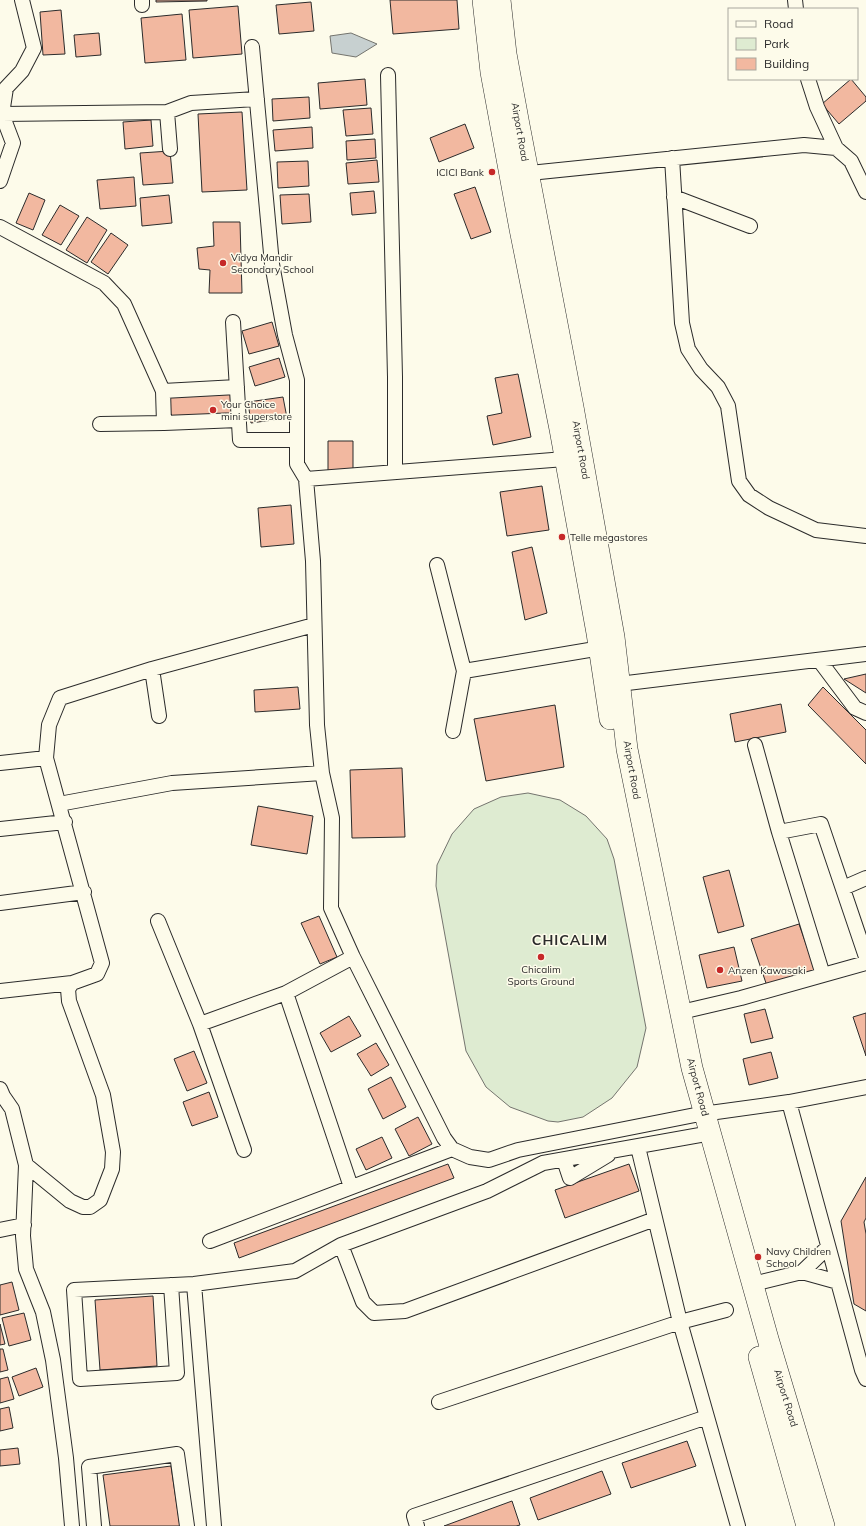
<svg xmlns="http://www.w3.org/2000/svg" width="866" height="1526" font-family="Mulish,sans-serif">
	<rect width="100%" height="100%" fill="#fdfbea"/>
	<path fill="#deebd1" stroke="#74746e" d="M528 793 560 800 586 816 607 839 614 859 646 1028 637 1067 612 1098 583 1117 558 1122 548 1121 510 1107 486 1087 466 1051 436 886 437 865 452 834 474 809 501 797Z"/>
	<path fill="#c7d0d0" stroke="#74746e" d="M351 33 377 44 356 57 332 53 330 36Z"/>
	<path fill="#f2b8a0" stroke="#2b2b2b" d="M156 0H207V1L156 2Z
		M390 0H457L459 29 393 34Z
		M311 2 314 31 279 34 276 5Z
		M238 6 242 54 193 58 189 10Z
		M61 10 65 54 43 55 40 12Z
		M182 14 186 60 145 63 141 18Z
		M99 33 101 55 76 57 74 35Z
		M365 79 367 105 320 109 318 83Z
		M851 79 866 97V101L839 124 822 104Z
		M309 97 310 118 273 121 272 99Z
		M371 108 373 134 346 136 343 110Z
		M242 112 247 190 202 192 198 114Z
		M151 120 153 146 125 149 123 122Z
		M465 124 474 148 439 162 430 138Z
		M312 127 313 148 275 151 273 130Z
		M375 139 376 158 347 160 346 141Z
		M170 151 173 183 143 185 140 153Z
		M377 160 379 182 348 184 346 163Z
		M308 161 309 186 278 188 277 162Z
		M134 177 136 206 100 209 97 180Z
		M475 187 491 232 471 239 454 194Z
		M374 191 376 213 352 215 350 193Z
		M29 193 45 200 33 230 16 223Z
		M309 194 311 222 282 224 280 195Z
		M169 195 172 223 142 226 140 198Z
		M60 205 79 216 61 245 42 235Z
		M87 217 107 230 87 263 66 250Z
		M213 222H240L242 293H209L210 270 199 269 197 248 214 246Z
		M111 233 128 245 108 274 91 262Z
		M272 322 279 346 249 354 242 331Z
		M279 358 285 377 255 386 249 367Z
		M518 374 531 437 493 445 487 416 502 413 495 378Z
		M231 393 232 416 169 417 170 396Z
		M283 397 287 418 251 423 248 402Z
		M328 441H353V471H328Z
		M542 486 549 530 507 536 500 492Z
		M291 505 294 544 261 547 258 508Z
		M532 547 547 613 525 620 512 552Z
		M866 674V693L844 679Z
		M298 687 300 709 255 712 254 690Z
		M823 687 866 730V764L808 705Z
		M781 704 786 732 735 742 730 714Z
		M555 705 564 767 486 781 474 719Z
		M402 768 405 837 352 838 350 770Z
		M258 806 313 816 307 854 251 845Z
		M729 870 744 926 718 933 703 877Z
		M319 916 337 957 320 964 301 923Z
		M799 924 816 973 768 989 751 939Z
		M734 947 742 981 707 988 699 955Z
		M765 1009 773 1038 751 1043 744 1014Z
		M866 1013V1056L853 1017Z
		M349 1016 361 1036 331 1052 320 1033Z
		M376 1043 389 1065 371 1076 357 1054Z
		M194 1051 207 1083 187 1091 174 1059Z
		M771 1052 778 1078 749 1085 743 1059Z
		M391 1077 406 1107 383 1119 368 1089Z
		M209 1092 218 1117 192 1126 183 1102Z
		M418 1117 432 1144 409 1156 395 1129Z
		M382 1137 392 1158 366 1170 356 1149Z
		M448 1164 454 1178 239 1258 234 1243Z
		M629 1164 639 1191 565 1218 555 1190Z
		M866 1177V1218L864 1222 866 1234V1311L854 1304 841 1221Z
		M12 1282 19 1310 0 1315V1285Z
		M153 1296 157 1366 100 1370 95 1300Z
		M24 1313 31 1340 9 1346 2 1318Z
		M0 1324 5 1344 0 1345Z
		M0 1349H3L8 1370 0 1372Z
		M36 1368 43 1387 19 1396 12 1377Z
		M8 1377 14 1399 0 1403V1379Z
		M9 1407 13 1428 0 1431V1409Z
		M687 1441 696 1466 631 1488 622 1463Z
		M18 1448 20 1464 0 1466V1450Z
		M171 1466 180 1526H110L103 1475Z
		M602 1471 611 1494 538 1520 530 1498Z
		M512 1501 520 1525 516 1526H444Z"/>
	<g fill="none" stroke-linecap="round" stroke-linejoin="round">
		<defs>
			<path id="minor" d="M795 0 796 9
				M142 5V0
				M252 47 272 264 285 335 297 380V464L306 479 565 459
				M388 75 395 377V472
				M808 79 817 107 836 148
				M167 112 170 149
				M2 114 167 112 191 103 257 99
				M672 158 682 323 688 349 701 369 718 387 728 406 739 481 749 495 769 508 816 530 866 536
				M520 174 804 145 836 148 851 161 866 192
				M0 181 13 143 2 114 6 88 22 71 34 48 22 0
				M674 197 750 226
				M0 227 104 283 124 304 163 391
				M233 322 240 440H296
				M237 387 163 391 164 423 238 420
				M100 424 164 423
				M306 479 313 561 317 725 322 773 332 818 331 908 353 957 444 1138 452 1149 470 1157 489 1160 518 1150 695 1115 789 1102 866 1087
				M437 565 464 671 453 731
				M819 660 855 708 866 713
				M152 669 159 716
				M464 671 607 647
				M619 684 866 654
				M755 745 779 832 821 824 866 957
				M0 763 46 758
				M59 804 172 783 322 773
				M0 829 65 822
				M779 832 823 975 866 963
				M843 888 866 878
				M0 903 84 892
				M158 921 200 1024
				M0 991 72 983
				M286 993 351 1187
				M681 1012 741 998 823 975
				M0 1089 3 1096 12 1109 26 1165 23 1236 26 1269 43 1312 53 1360 66 1458 72 1526
				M789 1102 862 1370 866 1379
				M638 1147 680 1322 738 1526
				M244 1150 200 1024 286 993 353 957
				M564 1160 570 1178 608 1155
				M26 1165 70 1201 83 1207H90L100 1200 112 1169 113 1152 103 1095 69 1001 68 989 72 983 97 974 102 963 46 758 49 725 60 698 152 669 314 625
				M0 1230 24 1225
				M210 1241 452 1149
				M341 1245 363 1302 374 1313 405 1311 655 1219
				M802 1272 828 1247
				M194 1284 214 1526
				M753 1284 802 1272 838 1282
				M171 1285 177 1373 80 1379 74 1290 194 1284 295 1271 341 1245 487 1191 543 1163 700 1135
				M439 1402 680 1322 726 1310
				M94 1526 89 1467 177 1454 187 1526
				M417 1526 414 1516 707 1417"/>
			<path id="highway" d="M483 0 491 72 520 229 560 429 597 633 610 719
				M500 0 506 54 519 125 573 407 614 637 627 749 692 1068 768 1339 824 1526
				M759 1357 807 1526"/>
		</defs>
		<use href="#minor" stroke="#2b2b2b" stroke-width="16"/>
		<use href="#highway" stroke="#2b2b2b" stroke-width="22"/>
		<use href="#minor" stroke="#fdfbea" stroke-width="14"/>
		<use href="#highway" stroke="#fdfbea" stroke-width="21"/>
	</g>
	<g fill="#c62828" stroke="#fdfbea" stroke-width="1.5">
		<circle cx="492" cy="172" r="4"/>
		<circle cx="223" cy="263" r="4"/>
		<circle cx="213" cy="410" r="4"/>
		<circle cx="562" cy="537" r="4"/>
		<circle cx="541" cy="957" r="4"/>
		<circle cx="720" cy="970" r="4"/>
		<circle cx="758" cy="1257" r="4"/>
	</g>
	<g text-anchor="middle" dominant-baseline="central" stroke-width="3" stroke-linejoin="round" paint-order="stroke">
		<g font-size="10" fill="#2b2b2b" stroke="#fdfbea">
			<text transform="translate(520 132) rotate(80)">Airport Road</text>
			<text transform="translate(581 450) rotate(80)">Airport Road</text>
			<text transform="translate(632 770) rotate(80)">Airport Road</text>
			<text transform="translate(698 1087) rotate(75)">Airport Road</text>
			<text transform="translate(786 1398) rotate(73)">Airport Road</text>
		</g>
		<g font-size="10" fill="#2b2b2b" stroke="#fdfbea" text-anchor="start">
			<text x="484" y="172" text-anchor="end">ICICI Bank</text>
			<text x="231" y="257">Vidya Mandir<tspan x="231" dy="12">Secondary School</tspan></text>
			<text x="221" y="404">Your Choice<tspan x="221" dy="12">mini superstore</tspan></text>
			<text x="570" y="537">Telle megastores</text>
			<text x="541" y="969" text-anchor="middle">Chicalim<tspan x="541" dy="12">Sports Ground</tspan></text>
			<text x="728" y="970">Anzen Kawasaki</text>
			<text x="766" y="1251">Navy Children<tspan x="766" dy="12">School</tspan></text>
		</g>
		<g font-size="14" font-weight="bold" letter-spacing="1" fill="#2b2b2b" stroke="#fdfbea">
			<text x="570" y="940">CHICALIM</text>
		</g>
	</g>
	<rect x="728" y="8" width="130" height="72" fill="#fdfbea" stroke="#a9a89e"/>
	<rect x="736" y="21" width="20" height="6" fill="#fdfbea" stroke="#a9a89e"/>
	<text x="764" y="28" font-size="12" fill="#2b2b2b">Road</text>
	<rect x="736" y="38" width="20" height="12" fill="#deebd1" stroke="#a9a89e"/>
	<text x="764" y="48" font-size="12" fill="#2b2b2b">Park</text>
	<rect x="736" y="58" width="20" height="12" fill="#f2b8a0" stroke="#a9a89e"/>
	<text x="764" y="68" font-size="12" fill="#2b2b2b">Building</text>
</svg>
